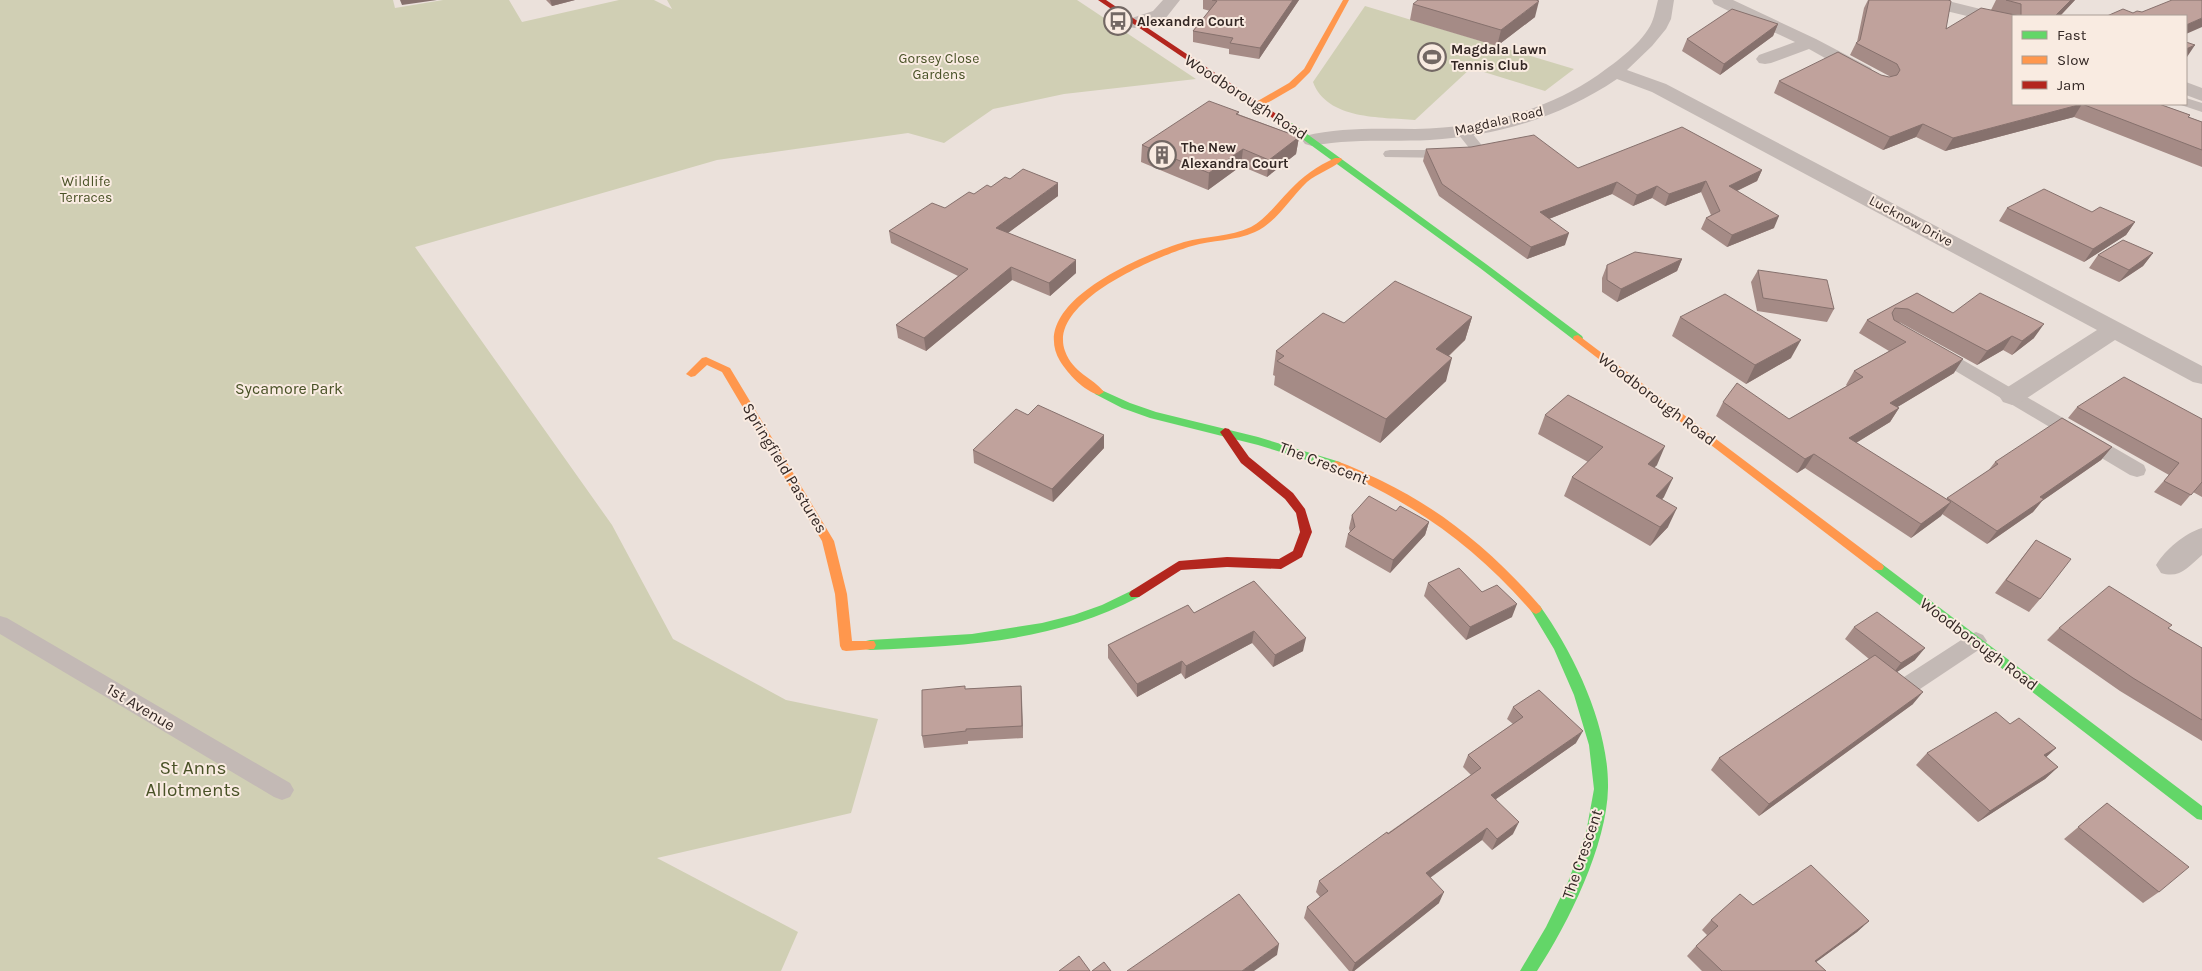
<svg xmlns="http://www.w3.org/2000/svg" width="2202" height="971" font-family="Karla,sans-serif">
	<rect width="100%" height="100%" fill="#ebe1db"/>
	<path fill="#d0cfb4" d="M0 0H393L395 8 443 0H509L522 22 619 0H654L672 9 667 0H1077L1196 79 1064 94 993 109 944 143 908 133 717 160 415 247 612 525 673 639 786 700 878 719 851 813 657 858 798 932 781 971H0Z
		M1365 6 1574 69 1545 91 1471 68 1415 120C1381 117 1327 120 1313 82Z"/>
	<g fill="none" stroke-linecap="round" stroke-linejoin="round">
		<path fill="#c3b9b5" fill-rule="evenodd" d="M2186 98 2202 103V112L2181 105 2186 104Z
			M1463 127 1468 128 1484 148 1486 151 1484 154H1474L1458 134 1456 131 1458 128Z
			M1390 150H1450L1457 154 1450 158 1385 157 1383 154 1385 151Z
			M1938 348 1944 349 2144 465 2146 470 2144 475 2137 477 2130 475 1932 357 1930 353 1932 349Z
			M0 616 7 618 290 783 294 790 290 797 282 800 274 797 0 634Z
			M1976 632 1983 635 1987 641 1983 647 1920 689 1912 692 1904 689 1901 683 1904 677 1969 635Z"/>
		<path fill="#c3b9b5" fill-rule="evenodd" d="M1163 0H1180L1165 19 1135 28 1129 27 1126 23 1129 19 1153 11Z
			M1658 0H1674L1671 19 1666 29 1652 46 1627 70 1666 84 2202 366V384L2193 382 2115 340 2021 402 2012 405 2003 402 1999 396 2003 390 2097 330 1652 92 1617 79C1561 117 1497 136 1430 140 1390 142 1351 138 1312 146L1305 144 1302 140 1305 136C1341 127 1378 129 1415 129 1480 128 1544 112 1598 75 1616 62 1643 43 1652 22 1655 15 1656 7 1658 0Z
			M1712 0H1733L1816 39 1871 68 1873 72 1871 76 1864 78 1857 76 1809 49 1771 63 1765 64 1759 63 1756 59 1759 55 1795 42 1714 4Z
			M1915 0H1944L2013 17V27L1917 4Z
			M2186 82 2202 88V101L2186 95Z
			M2202 528V555C2188 567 2180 579 2161 573L2156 565C2165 550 2185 533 2202 528Z"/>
		<path fill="#63d668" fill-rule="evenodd" d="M1286 123H1292L1486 264 1582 336 1583 338 1582 340H1574L1480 268 1286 127Z
			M1099 389 1130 403 1156 412 1258 437 1340 462 1342 465 1336 469 1258 445 1150 418 1122 408 1095 394 1094 392 1095 390Z
			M1878 562 1882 564 2202 806V820L2197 819 1874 570 1872 567 1874 564Z
			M1135 589 1139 591 1141 594 1139 597C1053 642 965 646 870 650L866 649 864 645 866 641 870 640 972 634 1042 623 1074 615 1102 605Z
			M1536 604 1540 606C1575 655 1609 727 1608 788 1607 845 1568 924 1537 971H1520L1546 927 1568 882 1586 833 1594 789 1589 745 1574 695 1554 649 1530 609 1532 606Z"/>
		<path fill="#ff974d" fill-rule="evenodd" d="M1343 0H1349L1310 72 1295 87 1262 106H1256V102L1289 83 1304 69Z
			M1335 158H1341L1342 160C1332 169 1318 173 1307 182 1290 198 1277 222 1255 232 1235 241 1212 240 1192 246 1155 257 1047 302 1065 351 1073 373 1092 377 1104 392L1099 395C1084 391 1068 374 1060 361 1026 303 1143 255 1184 242 1206 236 1230 237 1251 227 1266 219 1277 203 1289 191 1302 177 1317 166 1335 158Z
			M1578 335 1882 564 1884 567 1882 570H1874L1574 340 1573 338 1574 336Z
			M706 357 730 368 834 541 847 594 852 641H874L876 645 874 649 846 651 842 650 840 646 835 594 822 541 722 372 707 365 695 376 691 377 686 374 702 358Z
			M1336 461C1352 466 1367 474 1382 481 1444 511 1495 554 1540 606L1542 609 1540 612 1536 614 1532 612C1475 546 1413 502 1332 468L1330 465Z"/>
		<path fill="#b3261e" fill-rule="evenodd" d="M1098 0H1106L1293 125 1286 127Z
			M1225 428 1229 429 1249 457 1293 493 1305 509 1312 532 1302 557 1281 569 1227 567 1181 570 1139 597H1131L1129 594 1131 591 1179 561 1227 557 1279 559 1293 551 1300 532 1296 513 1285 499 1241 463 1220 432Z"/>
	</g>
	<path fill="#a58b86" d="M546 0H575L552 6Z
		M1203 0H1299L1259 59 1229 54V49L1193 42V31L1210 11 1203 9Z
		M1868 0H1948L1946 29 1991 10 1996 0H2075L2060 16H2013V104H2159L2190 115 2189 117 2202 122V167L2074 117 1945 151 1916 137 1883 150 1774 93 1779 81 1881 75 1889 77H1891L1850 55 1856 43 1857 42 1864 8Z
		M1413 4 1535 17 1497 46 1410 20Z
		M1778 24 1773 36 1720 75 1682 51 1687 39Z
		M1239 112 1238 114 1299 137 1296 154 1267 177 1241 166 1208 190 1141 162 1142 145Z
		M1426 149 1578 168 1762 170 1757 181 1737 191 1774 228 1727 247 1701 229 1706 218 1711 215 1701 192 1665 206 1652 198 1633 206 1612 194 1549 219 1565 245 1527 259 1439 196 1423 161Z
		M991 187 1058 196 1008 233 1076 273 1050 296 1012 280 926 351 898 338 896 325 958 276 891 243 889 231 945 208 974 194Z
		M2007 208 2092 212 2135 222 2126 235 2084 262 1999 221Z
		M2153 253 2143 266 2119 282 2089 268 2098 255Z
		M1682 259 1677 271 1617 302 1602 292V278L1607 265Z
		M1758 270 1834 309 1827 322 1757 311 1751 282Z
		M1917 293 1953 313 2034 338 2012 355 2003 350 1977 365 1899 322 1954 373 1897 407 1899 408 1890 422 1856 443 1946 499 1988 471 1995 462 2112 447 2101 460 2042 501 2033 512 1987 544 1942 514 1941 516 1911 538 1805 468 1797 473 1716 416 1723 402 1789 419 1847 386 1846 385 1854 371 1889 351 1859 333 1867 320Z
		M1472 317 1465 340 1449 356 1446 381 1380 443 1274 385 1275 376 1273 375 1276 351 1344 323Z
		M1680 317 1791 358 1746 384 1672 336Z
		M2077 407 2202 419V497L2193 492 2181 506 2154 492 2169 475 2068 418Z
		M1545 415 1657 465 1654 467 1664 497 1662 499 1668 527 1650 546 1564 496 1572 477 1588 462 1538 434Z
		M1104 448 1053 502 974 463 973 450Z
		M1396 511 1429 522 1425 535 1390 573 1345 547 1348 534 1350 532 1349 528 1352 515Z
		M2036 540 2040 599 2029 612 1995 593Z
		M1254 581 1303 651 1273 667 1252 643 1185 679 1181 673 1137 697 1108 658V645L1194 613Z
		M1428 583 1482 592 1512 617 1466 640 1424 596Z
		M1854 627 1915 660 1897 672 1913 704 1759 816 1711 770 1719 758 1869 659 1845 639Z
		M2059 628H2168L2202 648V741L2120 691 2047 640Z
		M1021 686 1023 738 968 741V744L924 748 922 736 965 689Z
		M1513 707 1576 743 1496 799 1513 834 1492 850 1482 840 1430 878 1439 903 1354 971H1349L1304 918 1307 907 1320 897 1316 892 1319 881 1471 775 1463 767 1468 755 1513 724 1507 719Z
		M2010 724 2056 748 2046 757 2058 767 2045 779 1978 822 1916 765 1927 753Z
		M2107 803 2159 892 2143 903 2064 839Z
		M1753 905 1869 921 1857 932 1816 962 1826 971H1702L1687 956 1696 946 1707 935 1702 930 1711 920Z"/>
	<path fill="#86716d" d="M400 0H437L402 5Z
		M550 0H575L552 6Z
		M1293 0H1299L1259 59 1260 48Z
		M2071 0H2075L2060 16H2055Z
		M1539 1 1535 17 1497 46 1501 30Z
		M2202 18V27L2186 34V25Z
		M1778 24 1773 36 1720 75 1724 64Z
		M2195 45 2187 57 2186 58V49Z
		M2082 104 2074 117 1945 151 1953 138Z
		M1923 124 1916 137 1883 150 1890 137Z
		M1299 137 1296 154 1267 177 1269 160Z
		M1243 149 1241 166 1208 190 1209 173Z
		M1762 170 1757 181 1724 197 1729 186Z
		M1706 181 1701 192 1665 206 1669 194Z
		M1617 182 1612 194 1536 224 1540 212Z
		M1058 183V196L997 241 996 228Z
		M1657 186 1652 198 1633 206 1637 195Z
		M1779 216 1774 228 1727 247 1732 235Z
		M2135 222 2126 235 2084 262 2093 249Z
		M1569 233 1565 245 1527 259 1531 247Z
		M2153 253 2143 266 2119 282 2129 270Z
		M1682 259 1677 271 1617 302 1621 289Z
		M1076 260V273L1050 296 1049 283Z
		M1011 267 1012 280 926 351 924 338Z
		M1472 317 1465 340 1430 373 1436 349Z
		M2044 324 2034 338 2012 355 2022 341Z
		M2012 336 2003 350 1977 365 1987 351Z
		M1801 340 1791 358 1746 384 1755 365Z
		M1452 358 1446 381 1380 443 1386 419Z
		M1963 359 1954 373 1881 417 1890 403Z
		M1899 408 1890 422 1841 452 1849 438Z
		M1104 435V448L1053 502 1052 489Z
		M1665 446 1657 465 1639 483 1648 464Z
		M2112 447 2101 460 2042 501 2033 512 1987 544 1997 531 2040 497Z
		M1814 454 1805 468 1797 473 1805 459Z
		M1673 478 1664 497 1647 515 1656 496Z
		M1951 502 1941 516 1911 538 1921 524Z
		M1677 508 1668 527 1650 546 1660 527Z
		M1429 522 1425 535 1390 573 1393 560Z
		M1517 604 1512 617 1466 640 1470 627Z
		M1254 631 1252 643 1185 679 1186 666Z
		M1306 638 1303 651 1273 667 1275 655Z
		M1925 648 1915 660 1891 676 1901 663Z
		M1182 661 1181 673 1137 697V684Z
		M1021 686 1022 698 1023 738 1022 726Z
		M1923 692 1913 704 1759 816 1769 804Z
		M1583 731 1576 743 1486 806 1491 795Z
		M2056 748 2043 760 2044 755Z
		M2058 767 2045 779 1978 822 1990 811Z
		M1519 822 1513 834 1492 850 1497 839Z
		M1487 828 1482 840 1421 884 1426 873Z
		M1444 892 1439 903 1354 971H1352L1355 963Z
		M1869 921 1857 932 1804 971 1815 961Z
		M1279 944 1277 955 1254 971H1242Z"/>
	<path fill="#c0a29c" stroke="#86716d" d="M1212 0H1293L1260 48 1230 43 1233 38 1193 31 1217 1Z
		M1418 0H1536L1539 1 1501 30 1413 4Z
		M1869 0H1948L1951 1 1946 29 1981 8 2020 16H2013V104H2159L2190 115 2188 117 2202 122V150L2082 104 1953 138 1923 124 1890 137 1779 81 1838 52 1881 75 1889 77 1897 75 1900 70 1897 64 1856 43 1860 40Z
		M2006 0H2071L2055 16H2021V4Z
		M2172 0H2202V18L2186 25V16H2107L2123 9 2133 13 2137 11 2142 12Z
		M1732 9 1778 24 1724 64 1687 39Z
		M2186 42 2195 45 2186 49Z
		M1209 101 1239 112 1236 114 1299 137 1269 160 1243 149 1209 173 1142 145Z
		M1682 127 1762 170 1729 186 1779 216 1732 235 1706 218 1720 211 1706 181 1669 194 1657 186 1637 195 1617 182 1540 212 1569 233 1531 247 1442 184 1426 149 1471 147 1534 135 1578 168Z
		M1023 169 1058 183 996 228 1076 260 1049 283 1011 267 924 338 896 325 968 269 889 231 932 203 945 208 969 192 974 194 987 185 991 187 1005 177 1010 179Z
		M2044 189 2092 212 2100 207 2135 222 2093 249 2007 208Z
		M2123 240 2153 253 2129 270 2098 255Z
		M1635 252 1682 259 1621 289 1607 280V265Z
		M1758 270 1827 280 1834 309 1763 298Z
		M1395 281 1472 317 1436 349 1452 358 1386 419 1277 361 1284 356 1276 351 1323 313 1344 323Z
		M1917 293 1953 313 1980 293 2044 324 2022 341 2012 336 1987 351 1908 309 1895 308 1892 313 1894 320 1963 359 1890 403 1899 408 1849 438 1951 502 1921 524 1814 454 1805 459 1723 402 1737 383 1789 419 1863 377 1854 371 1906 342 1867 320Z
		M1725 294 1801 340 1755 365 1680 317Z
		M2124 377 2202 419V482L2191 495 2164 481 2179 463 2077 407Z
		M1568 395 1665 446 1648 464 1673 478 1656 496 1677 508 1660 527 1572 477 1603 447 1545 415Z
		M1038 405 1104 435 1052 489 973 450 1016 409 1028 415Z
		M2062 418 2112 447 2040 497 2044 499 1997 531 1947 498 1998 464 1995 462Z
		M1369 496 1396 511 1400 506 1429 522 1393 560 1348 534 1355 527 1352 515Z
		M2036 540 2071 559 2040 599 2006 580Z
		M1459 568 1482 592 1497 585 1517 604 1470 627 1428 583Z
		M1254 581 1306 638 1275 655 1254 631 1186 666 1182 661 1137 684 1108 645 1188 605 1194 613Z
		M2109 586 2172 625 2168 628 2202 648V720L2133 678 2059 628Z
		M1877 612 1925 648 1901 663 1854 627Z
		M1875 655 1923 692 1769 804 1719 758Z
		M965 686V689L1021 686 1022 726 966 729V731L922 736V690Z
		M1539 690 1583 731 1491 795 1519 822 1497 839 1487 828 1426 873 1444 892 1355 963 1307 907 1328 891 1319 881 1387 832 1388 834 1481 768 1468 755 1523 717 1513 707Z
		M1996 712 2010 724 2019 718 2056 748 2044 755 2058 767 1990 811 1927 753Z
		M2107 803 2189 867 2159 892 2078 827Z
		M1811 865 1869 921 1815 961 1826 971H1722L1696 946 1718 926 1711 920 1740 894 1753 905Z
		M1239 894 1279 944 1242 971H1127Z
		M1079 956 1090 971H1059Z
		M1104 962 1111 971H1092Z"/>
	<defs>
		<symbol id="bus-ring" viewBox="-11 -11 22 22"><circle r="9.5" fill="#f9ebe1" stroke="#736864" stroke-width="1.5"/><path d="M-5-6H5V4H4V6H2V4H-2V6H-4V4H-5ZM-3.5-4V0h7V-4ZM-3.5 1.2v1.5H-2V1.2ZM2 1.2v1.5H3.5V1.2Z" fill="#736864"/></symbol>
		<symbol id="stadium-ring" viewBox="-11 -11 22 22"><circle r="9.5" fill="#f9ebe1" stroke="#736864" stroke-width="1.5"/><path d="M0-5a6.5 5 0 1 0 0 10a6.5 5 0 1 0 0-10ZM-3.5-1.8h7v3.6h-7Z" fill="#736864"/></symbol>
		<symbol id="building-ring" viewBox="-11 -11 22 22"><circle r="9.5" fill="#f9ebe1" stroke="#736864" stroke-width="1.5"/><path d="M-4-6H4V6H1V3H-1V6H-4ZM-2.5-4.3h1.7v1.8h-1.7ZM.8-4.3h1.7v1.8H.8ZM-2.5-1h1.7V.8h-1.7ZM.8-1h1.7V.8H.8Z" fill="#736864"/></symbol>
	</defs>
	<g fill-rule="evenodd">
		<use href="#bus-ring" x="1102" y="5" width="32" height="32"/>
		<use href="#stadium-ring" x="1416" y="41" width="32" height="32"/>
		<use href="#building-ring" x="1146" y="139" width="32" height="32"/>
	</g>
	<g text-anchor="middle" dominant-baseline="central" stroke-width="4" stroke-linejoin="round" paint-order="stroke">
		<g font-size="14" font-weight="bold" fill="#332724" stroke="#f9ebe1" text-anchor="start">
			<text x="1137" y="21">Alexandra Court</text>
			<text x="1451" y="49">Magdala Lawn<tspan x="1451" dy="16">Tennis Club</tspan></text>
			<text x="1181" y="147">The New<tspan x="1181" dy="16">Alexandra Court</tspan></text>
		</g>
		<g font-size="14" fill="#495227" stroke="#f9ebe1">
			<text x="939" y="58">Gorsey Close<tspan x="939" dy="16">Gardens</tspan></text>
			<text x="86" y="181">Wildlife<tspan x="86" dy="16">Terraces</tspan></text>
		</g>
		<g font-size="14" fill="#332724" stroke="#f9ebe1">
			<text transform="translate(1499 121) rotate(-13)">Magdala Road</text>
			<text transform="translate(1911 221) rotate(28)">Lucknow Drive</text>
		</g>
		<g font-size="16" fill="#332724" stroke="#f9ebe1">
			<text transform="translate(1246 97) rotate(33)">Woodborough Road</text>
			<text transform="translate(1657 399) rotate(37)">Woodborough Road</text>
			<text transform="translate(1324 463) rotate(21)">The Crescent</text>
			<text transform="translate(785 468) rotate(59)">Springfield Pastures</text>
			<text transform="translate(1979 644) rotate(37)">Woodborough Road</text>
			<text transform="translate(141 707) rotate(31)">1st Avenue</text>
			<text transform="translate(1582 854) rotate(-71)">The Crescent</text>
		</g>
		<g font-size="16" fill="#495227" stroke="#f9ebe1">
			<text x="289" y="388">Sycamore Park</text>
		</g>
		<g font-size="19" fill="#495227" stroke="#f9ebe1">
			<text x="193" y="768">St Anns<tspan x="193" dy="22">Allotments</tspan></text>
		</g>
	</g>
	<rect x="2012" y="15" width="175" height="90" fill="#f9ebe1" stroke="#aa9d95"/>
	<rect x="2022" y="31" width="25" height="8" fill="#63d668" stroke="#aa9d95"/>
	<text x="2057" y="40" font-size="15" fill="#332724">Fast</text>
	<rect x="2022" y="56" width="25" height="8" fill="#ff974d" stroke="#aa9d95"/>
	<text x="2057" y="65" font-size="15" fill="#332724">Slow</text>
	<rect x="2022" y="81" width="25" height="8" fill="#b3261e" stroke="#aa9d95"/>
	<text x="2057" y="90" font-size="15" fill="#332724">Jam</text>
</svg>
